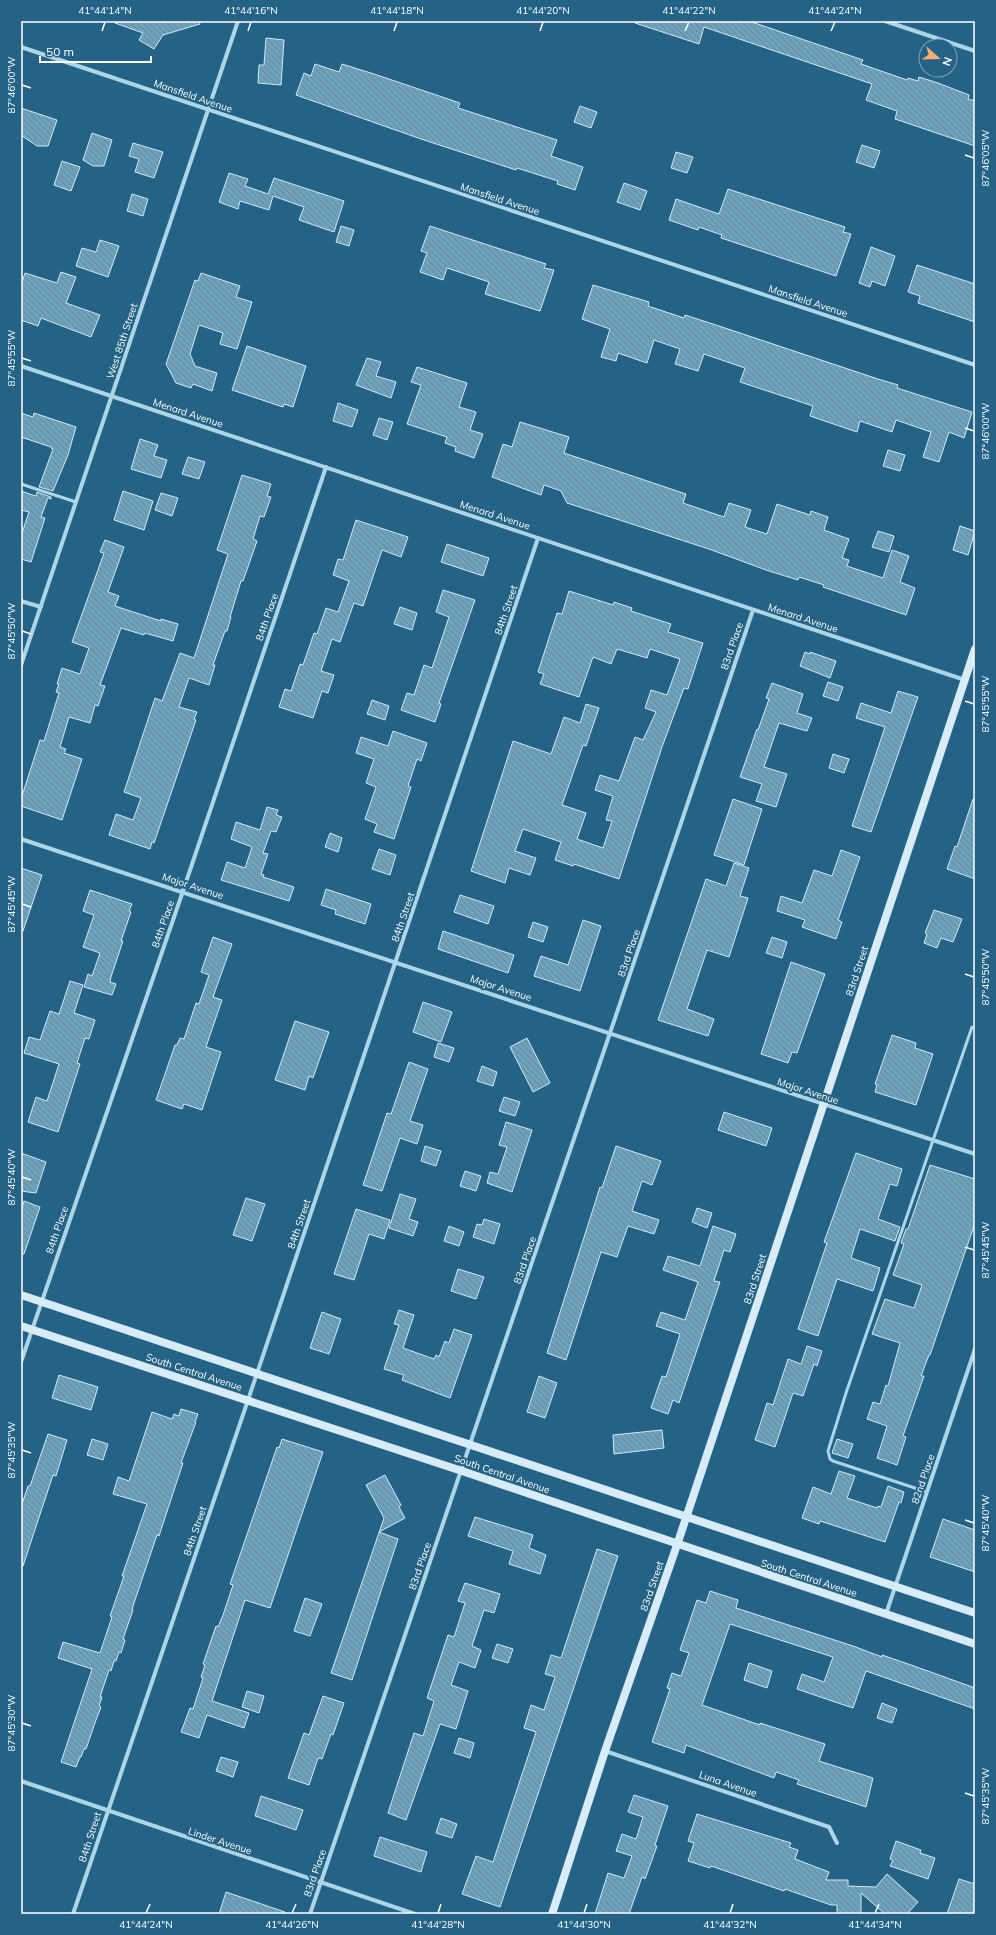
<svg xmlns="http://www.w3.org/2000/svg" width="996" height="1935" font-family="Mulish,sans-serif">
	<defs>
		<pattern id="building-back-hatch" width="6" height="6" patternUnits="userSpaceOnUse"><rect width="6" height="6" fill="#6da1bc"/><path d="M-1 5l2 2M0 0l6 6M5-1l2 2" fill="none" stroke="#63889a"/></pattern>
	</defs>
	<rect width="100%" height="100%" fill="#246385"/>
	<path fill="url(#building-back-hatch)" stroke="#d1eaf6" d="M115 21H199L200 24 163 35 154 49 139 40 143 33 115 23Z
		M635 21H749L863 60 861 64 907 80 908 78 918 81 919 77 938 83 969 95 968 99 975 101V146L895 119 897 111 866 100 872 84 704 27 699 44 635 23Z
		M266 38 284 40 281 85 258 83 259 65H264Z
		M315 64 339 72 342 64 374 74 460 103 458 108 557 140 551 156 583 167 575 190 557 184 558 181 517 168 516 170 421 139 296 95 304 73 311 76Z
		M580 106 597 112 591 128 574 122Z
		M21 108 57 120 48 146H37L21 135Z
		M92 133 112 140 104 166H93L83 160Z
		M133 143 163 152 154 178 135 172 139 159 129 156Z
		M862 145 880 151 874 168 856 162Z
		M676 152 693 157 687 173 671 168Z
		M62 161 80 167 71 191 54 185Z
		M229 173 248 179 245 186 268 194 274 178 344 201 334 232 299 220 304 207 273 196 269 210 240 201 238 209 219 202Z
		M624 183 647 191 640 210 617 202Z
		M728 189 845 227 843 232 851 234 836 276 721 238 722 235 699 227 698 230 669 220 676 199 719 214Z
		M132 194 148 199 143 216 127 211Z
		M341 226 354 230 349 246 336 242Z
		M430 226 546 264 544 268 554 270 540 311 485 294 489 282 447 268 443 280 420 272 427 253 421 251Z
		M100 240 119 246 108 277 76 266 82 248 96 252Z
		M871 247 895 256 885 286 872 281 870 287 859 283Z
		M917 265 975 284V322L918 303 920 296 908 292Z
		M61 272 76 277 66 303 100 315 91 337 41 318 38 326 21 320V285L25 273 57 283Z
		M201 273 240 286 236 297 252 302 237 349 220 344 223 333 199 325 190 354 195 366 217 373 212 391 193 384 191 388 176 383 166 364 195 280 198 281Z
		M593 285 649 302 648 306 684 318 685 315 719 326 878 379 898 385 897 388 972 412 964 438 949 432 939 462 923 457 931 432 896 420 892 432 860 421 857 432 810 416 813 406 740 382 745 368 704 354 698 371 675 364 680 349 654 340 647 363 618 353 616 361 601 357 610 329 582 319Z
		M247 346 306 366 293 407 284 404 283 407 232 390Z
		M367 358 381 362 376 376 396 382 391 398 356 385Z
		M417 367 467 383 459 407 476 412 470 430 483 434 474 458 455 451 456 447 445 443 447 437 407 424 421 385 411 382Z
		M338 403 358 410 352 427 333 421Z
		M21 413 33 417 34 413 76 427 68 455 53 491 39 487 53 449 51 448V447L21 437Z
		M379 418 393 422 387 440 373 435Z
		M520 422 569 437 564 453 686 494 683 503 724 517 729 503 751 510 745 527 767 534 777 504 810 515 811 511 828 517 824 530 849 539 842 558 849 560 847 566 883 578 892 550 909 556 900 582 915 588 906 615 823 587 824 585 799 577 798 580 766 570 709 549 567 503 561 491 544 485 541 495 492 477 503 444 512 447Z
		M140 439 158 445 154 456 167 460 161 478 131 469Z
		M888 450 905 455 900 471 883 466Z
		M188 457 205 462 199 479 182 474Z
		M242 475 271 484 267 496 271 497 264 517 260 516 253 539 257 541 243 581H241L230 617H231L227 631H225L213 665H215L209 685 189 678 179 707 197 712 194 719 196 720 154 843 152 842 150 849 109 835 116 814 133 820 141 798 124 792 155 698 162 701 180 653 194 658 228 554 217 550Z
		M21 491 36 496 37 492 51 497V499L48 498 41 517 45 518 31 562 21 559V536L29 512 21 510Z
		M123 491 153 501 144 530 114 520Z
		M161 493 178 498 172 516 155 510Z
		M356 520 408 537 401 557 382 550 363 606 354 603 340 642 332 639 321 671 334 675 328 693 322 691 313 718 279 707 285 689 291 691 300 664 303 665 314 633 317 634 326 608 338 612 349 581 333 575 338 559 343 560Z
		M960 526 975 531 968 555 953 550Z
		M878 531 894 536 889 552 872 547Z
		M105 540 124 547 108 592 119 596 115 606 161 621V619L178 624 173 641 145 633 144 635 121 628 100 685 105 686 98 706 95 705 90 723 69 717 60 747 66 749 64 753 82 759 62 820 21 806V799L40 740 44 741 59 693 56 692 59 684H57L62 668 80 674 89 648 72 642 104 553 100 552Z
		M447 544 489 558 483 576 441 562Z
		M443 590 475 600 439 703 441 704 435 722 401 710 407 693 414 695 424 665 432 668 449 617 436 612Z
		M569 591 613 605 614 602 632 608 631 611 671 624 668 632 703 643 688 689 684 688 662 747 619 879 574 864 573 866 555 860 561 842 523 829 515 851 536 858 530 875 509 868 505 883 471 871 513 741 551 754 564 717 580 723 586 704 599 708 586 746 583 745 562 805 586 813 577 839 603 848 612 821 606 820 613 796 595 790 600 775 619 781 635 737 643 740 656 712 645 708 651 690 667 695 680 659 650 649 647 658 617 649 611 664 593 657 579 697 540 684 544 674 538 672 557 613 562 614Z
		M400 607 417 613 412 630 394 624Z
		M805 652 810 654V652L836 661 830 678 800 666Z
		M828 682 843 687 838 701 823 696Z
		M772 683 803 694 797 713 812 718 807 731 779 723 764 767 787 774 776 807 756 801 762 784 740 777 757 729 758 730 769 699 766 698Z
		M898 691 918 697 871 832 852 826 885 727 856 718 861 703 891 713Z
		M372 700 389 706 385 720 367 714Z
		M393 731 427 743 421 761 417 759 408 786 411 787 394 839 374 832 377 824 365 819 376 787 366 783 374 759 356 753 361 737 388 746Z
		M833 754 849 759 844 773 829 768Z
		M733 799 762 809 744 865 714 855Z
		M973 799H975V879L947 869 955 846 957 847Z
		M267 807 278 810 276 815 282 817 276 832 271 831 263 853 268 854 261 874 264 875 263 877 294 887 289 901 221 880 227 862 245 868 252 847 231 839 236 822 260 830Z
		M330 833 342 838 338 852 325 847Z
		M379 849 396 855 390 875 372 869Z
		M841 850 860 857 838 920 842 922 836 939 802 927 805 920 777 911 781 896 802 903 814 870 832 876Z
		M734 863 749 868 740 896 748 898 729 957 707 950 687 1009 714 1019 708 1036 658 1020 706 879 726 886Z
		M21 868 42 875 23 931H21Z
		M326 889 371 904 365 924 335 914 336 910 321 905Z
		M90 890 132 904 129 911 131 912 121 941H123L111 977 110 982 116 984 112 995 84 987 88 974 92 976 100 953 83 947 94 915 83 911Z
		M460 895 494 906 488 924 454 912Z
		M934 910 962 919 953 942 941 938 937 948 924 943 927 934 925 933Z
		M583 920 601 926 580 991 534 976 541 956 568 965Z
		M533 922 548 927 543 942 528 937Z
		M443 931 514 955 508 973 438 949Z
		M213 937 232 944 213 997 222 1000 206 1047 221 1052 202 1110 184 1104 182 1109 156 1100 175 1045H177L180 1038 184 1039 196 1003 199 1004 209 975 201 972Z
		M772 937 787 942 782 958 766 953Z
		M791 962 825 974 797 1053 792 1052 788 1063 761 1054Z
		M70 981 83 985 74 1013 95 1020 89 1039 85 1038 77 1063 80 1064 58 1132 28 1122 36 1097 47 1101 59 1064 24 1053 29 1037 40 1040 50 1011 59 1014Z
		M423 1002 452 1012 441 1042 413 1032Z
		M295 1021 329 1032 313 1078 309 1076 305 1090 275 1080Z
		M892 1035 916 1043 915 1048 933 1054 916 1105 875 1092 877 1085 875 1084Z
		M527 1038 550 1083 533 1092 510 1047Z
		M438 1043 454 1048 449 1062 434 1057Z
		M409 1062 428 1069 410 1121 423 1125 417 1144 400 1138 382 1191 363 1185 387 1113 391 1114Z
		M482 1066 497 1072 493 1086 477 1081Z
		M504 1097 520 1102 515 1116 499 1111Z
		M724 1112 772 1128 766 1146 718 1130Z
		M506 1122 532 1130 512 1192 487 1183 490 1172 498 1174 507 1147 499 1145Z
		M425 1146 441 1151 436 1166 421 1161Z
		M616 1146 661 1161 652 1185 642 1181 632 1211 659 1220 654 1234 628 1226 617 1257 601 1252 566 1360 547 1353 594 1206 600 1187 602 1188Z
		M21 1153 46 1162 36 1193 21 1191Z
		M856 1153 902 1169 897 1186 890 1184 878 1219 900 1227 895 1241 860 1229 851 1258 880 1268 873 1291 837 1279 818 1336 798 1329 827 1243 824 1242Z
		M930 1165 975 1179V1223L930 1355H929L921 1376H924L903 1436 906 1437 897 1465 877 1458 887 1426 867 1419 873 1402 880 1404 886 1385 888 1386 900 1343 872 1334 885 1299 914 1308 922 1285 893 1275 904 1244 901 1243 906 1229H908Z
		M465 1171 481 1176 476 1191 460 1186Z
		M400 1194 416 1199 409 1219 418 1222 413 1236 389 1228Z
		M246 1198 265 1204 252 1241 233 1235Z
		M24 1201 40 1207 24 1254H21V1212Z
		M697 1208 712 1213 707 1228 692 1222Z
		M356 1209 390 1220 384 1239 369 1234 354 1280 334 1274Z
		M484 1219 500 1224 494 1244 473 1237 477 1224 482 1225Z
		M449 1226 464 1232 459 1246 444 1241Z
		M713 1226 736 1234 730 1252 724 1250 714 1281 720 1282 679 1403 673 1400 668 1414 651 1408 662 1376 666 1377 680 1334 656 1326 661 1312 685 1320 698 1282 663 1270 668 1256 700 1266Z
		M458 1269 484 1277 476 1299 451 1291Z
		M399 1310 414 1315 403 1348 434 1359 436 1355 439 1357 445 1341 449 1343 454 1329 472 1335 450 1398 402 1380 404 1375 384 1369 399 1325 394 1324Z
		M322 1312 341 1319 329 1354 310 1348Z
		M807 1346 822 1351 817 1366 814 1364 803 1396 793 1393 775 1447 755 1440 767 1403 773 1405 788 1359 801 1364Z
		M59 1375 98 1387 91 1410 52 1398Z
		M539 1376 557 1383 545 1418 527 1412Z
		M181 1409 198 1414 195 1422H196L181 1463H183L159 1536 157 1535 132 1609 133 1610 123 1639 125 1640 121 1653 119 1652 116 1661H114L111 1671 109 1670 100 1697H102L99 1706 101 1707 96 1720 86 1749H84L81 1757H80L76 1767 61 1762 92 1669 58 1658 63 1642 100 1653 112 1617 110 1616 124 1576H122L147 1504 113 1494 118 1477 129 1481 152 1412 172 1419 174 1414 179 1416Z
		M662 1430 664 1448 614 1454 613 1435Z
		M48 1434 67 1440 56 1476 53 1475 23 1566 21 1565V1507L28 1486H30Z
		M92 1439 108 1444 103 1460 87 1455Z
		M282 1439 323 1452 270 1608 245 1600 212 1701 249 1713 244 1728 207 1715 199 1738 181 1732 190 1708 193 1709 203 1678 201 1677 205 1665 203 1664 216 1626 218 1627 223 1615 233 1585 230 1584 277 1447 279 1448Z
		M837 1439 853 1444 848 1458 832 1453Z
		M839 1471 855 1476 847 1498 877 1508 878 1506 881 1507 888 1486 904 1492 901 1503 899 1502 885 1542 820 1521 819 1524 802 1518 813 1487 831 1494Z
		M385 1475 401 1505 399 1507 405 1518 379 1532 398 1539 352 1680 331 1673 384 1518 366 1485Z
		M475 1517 533 1535 529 1548 546 1555 540 1574 509 1564 513 1551 468 1536Z
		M943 1519 975 1530V1572L930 1557Z
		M597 1549 618 1556 500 1907 462 1894 476 1856 493 1862 536 1732 524 1728 531 1705 544 1710 555 1677 545 1674 551 1655 561 1658Z
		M465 1583 500 1594 494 1613 484 1610 472 1646 481 1650 475 1668 459 1662 451 1685 468 1691 456 1729 440 1724 406 1820 388 1813 414 1733 423 1736 434 1701 427 1698 448 1635 454 1637 465 1603 458 1601Z
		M710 1591 738 1600 736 1608 853 1646 882 1657V1655L914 1666 975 1688V1709L866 1671 853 1708 832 1701 797 1689 802 1674 824 1682 833 1657 730 1624 702 1705 760 1725V1723L825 1744 819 1761 873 1778 866 1807 797 1784 799 1780 776 1772 774 1778 686 1745 684 1753 652 1742 670 1689 667 1688 672 1673 681 1676 689 1653 680 1650 697 1600 706 1603Z
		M305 1598 322 1604 310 1636 294 1631Z
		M497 1644 513 1649 508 1663 492 1658Z
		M749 1663 772 1671 767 1688 744 1680Z
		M247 1691 264 1696 259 1713 242 1707Z
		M323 1696 344 1703 333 1735 331 1734 322 1759 318 1758 309 1785 288 1778 304 1733 309 1735Z
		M882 1703 897 1709 892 1723 877 1718Z
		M459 1738 474 1743 470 1758 454 1753Z
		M221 1757 238 1762 233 1777 216 1771Z
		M634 1795 668 1806 655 1845 657 1846 645 1879 642 1877 629 1914H595L608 1873 624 1878 632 1856 616 1851 622 1834 636 1839 643 1817 628 1812Z
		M261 1796 303 1810 296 1830 255 1816Z
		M697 1814 791 1843 789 1847 798 1850 795 1859 829 1872 826 1880H848V1886L876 1887 887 1874 918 1902 907 1914H885L861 1893V1914H837V1905H831L785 1889 784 1891 711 1866 710 1868 688 1861 694 1843 688 1841Z
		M441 1818 457 1824 452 1838 436 1833Z
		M380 1837 427 1852 421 1872 374 1856Z
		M896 1841 921 1850 920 1853 935 1858 928 1879 890 1866 893 1860 890 1859Z
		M959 1879 975 1884V1914H947Z
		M226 1892 285 1912 284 1914H219Z"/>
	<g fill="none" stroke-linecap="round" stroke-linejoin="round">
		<path stroke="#add5e8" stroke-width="3" d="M21 484 76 502
			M927 1492 833 1461 830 1459 828 1451 846 1393 972 1027"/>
		<path stroke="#add5e8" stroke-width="4" d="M885 21 975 51
			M21 47 975 365
			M21 366 965 680
			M21 601 41 607
			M21 665 238 21
			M21 839 975 1154
			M21 1362 183 891 326 467
			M886 1614 975 1349
			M605 1751 829 1827 837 1843
			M21 1781 415 1914
			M73 1914 248 1400 538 538
			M310 1914 610 1033 753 610"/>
		<path stroke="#d8ecf7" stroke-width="8" d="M21 1295 975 1613
			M21 1326 462 1471 975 1644
			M552 1914 605 1751 677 1545 975 649"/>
	</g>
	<path fill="none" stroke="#fff" stroke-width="1.5" d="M102 31 105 22M248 31 251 22M394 31 397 22M540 31 543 22M685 31 689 22M831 31 835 22M22 85 31 88M965 155 974 158M22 358 31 361M965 428 974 431M22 631 31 634M965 701 974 704M22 904 31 907M965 974 974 977M22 1177 31 1180M965 1247 974 1250M22 1450 31 1453M965 1520 974 1523M22 1723 31 1726M965 1793 974 1796M146 1913 150 1904M292 1913 296 1904M438 1913 441 1904M584 1913 587 1904M730 1913 733 1904M875 1913 879 1904"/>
	<g text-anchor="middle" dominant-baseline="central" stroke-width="4" stroke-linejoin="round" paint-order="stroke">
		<g font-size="10" fill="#fff" stroke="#246385">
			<text transform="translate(193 96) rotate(19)">Mansfield Avenue</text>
			<text transform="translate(500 199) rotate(18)">Mansfield Avenue</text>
			<text transform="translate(808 301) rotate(18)">Mansfield Avenue</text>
			<text transform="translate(122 341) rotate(-72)">West 85th Street</text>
			<text transform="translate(188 413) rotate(18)">Menard Avenue</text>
			<text transform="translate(495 515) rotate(18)">Menard Avenue</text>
			<text transform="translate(506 610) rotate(-71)">84th Street</text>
			<text transform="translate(267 617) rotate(-71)">84th Place</text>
			<text transform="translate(803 618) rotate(18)">Menard Avenue</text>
			<text transform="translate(732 646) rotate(-71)">83rd Place</text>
			<text transform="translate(193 886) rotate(18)">Major Avenue</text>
			<text transform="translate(403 917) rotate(-71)">84th Street</text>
			<text transform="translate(163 924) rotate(-71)">84th Place</text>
			<text transform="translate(629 953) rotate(-71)">83rd Place</text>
			<text transform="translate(857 971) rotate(-72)">83rd Street</text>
			<text transform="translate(501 988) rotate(18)">Major Avenue</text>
			<text transform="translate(808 1091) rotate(18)">Major Avenue</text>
			<text transform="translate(299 1224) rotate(-71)">84th Street</text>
			<text transform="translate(57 1230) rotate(-71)">84th Place</text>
			<text transform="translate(525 1260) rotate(-71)">83rd Place</text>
			<text transform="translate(755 1279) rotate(-72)">83rd Street</text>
			<text transform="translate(194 1372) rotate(18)">South Central Avenue</text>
			<text transform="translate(502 1474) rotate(19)">South Central Avenue</text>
			<text transform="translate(923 1479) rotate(-71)">82nd Place</text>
			<text transform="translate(195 1531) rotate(-71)">84th Street</text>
			<text transform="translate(420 1566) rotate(-71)">83rd Place</text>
			<text transform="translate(809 1578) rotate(18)">South Central Avenue</text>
			<text transform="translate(652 1586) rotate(-71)">83rd Street</text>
			<text transform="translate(728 1784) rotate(19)">Luna Avenue</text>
			<text transform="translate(90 1837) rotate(-72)">84th Street</text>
			<text transform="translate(220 1841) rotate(18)">Linder Avenue</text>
			<text transform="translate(315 1873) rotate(-71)">83rd Place</text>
		</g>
	</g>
	<rect width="996" height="1935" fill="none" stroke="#246385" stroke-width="44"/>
	<g transform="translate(938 58) rotate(110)"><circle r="19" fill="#246385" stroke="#7ca1b6"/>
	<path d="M0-3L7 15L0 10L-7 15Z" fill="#f3b171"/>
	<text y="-6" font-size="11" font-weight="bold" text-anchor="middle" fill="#ffffff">N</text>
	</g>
	<path d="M40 56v6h111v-6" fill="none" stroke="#ffffff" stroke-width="2"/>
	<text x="46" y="56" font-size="12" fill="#ffffff" stroke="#246385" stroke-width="3" paint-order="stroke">50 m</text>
	<rect x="22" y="22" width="952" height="1891" fill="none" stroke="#fff" stroke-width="1.5"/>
	<g font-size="10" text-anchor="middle" fill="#fff">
		<text x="105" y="14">41°44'14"N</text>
		<text x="251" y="14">41°44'16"N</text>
		<text x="397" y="14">41°44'18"N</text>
		<text x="543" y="14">41°44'20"N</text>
		<text x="689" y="14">41°44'22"N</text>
		<text x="835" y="14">41°44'24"N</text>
		<text transform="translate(11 85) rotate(-90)" y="4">87°46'00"W</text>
		<text transform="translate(985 158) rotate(-90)" y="4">87°46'05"W</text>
		<text transform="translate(11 358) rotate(-90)" y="4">87°45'55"W</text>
		<text transform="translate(985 431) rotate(-90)" y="4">87°46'00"W</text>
		<text transform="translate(11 631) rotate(-90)" y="4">87°45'50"W</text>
		<text transform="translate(985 704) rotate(-90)" y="4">87°45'55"W</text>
		<text transform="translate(11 904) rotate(-90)" y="4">87°45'45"W</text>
		<text transform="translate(985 977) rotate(-90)" y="4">87°45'50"W</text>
		<text transform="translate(11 1177) rotate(-90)" y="4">87°45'40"W</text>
		<text transform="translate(985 1250) rotate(-90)" y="4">87°45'45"W</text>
		<text transform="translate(11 1450) rotate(-90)" y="4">87°45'35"W</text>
		<text transform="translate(985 1523) rotate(-90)" y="4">87°45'40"W</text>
		<text transform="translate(11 1723) rotate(-90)" y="4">87°45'30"W</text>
		<text transform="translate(985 1796) rotate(-90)" y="4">87°45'35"W</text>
		<text x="146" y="1928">41°44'24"N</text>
		<text x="292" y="1928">41°44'26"N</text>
		<text x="438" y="1928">41°44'28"N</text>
		<text x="584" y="1928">41°44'30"N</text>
		<text x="730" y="1928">41°44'32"N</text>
		<text x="875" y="1928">41°44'34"N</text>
	</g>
</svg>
